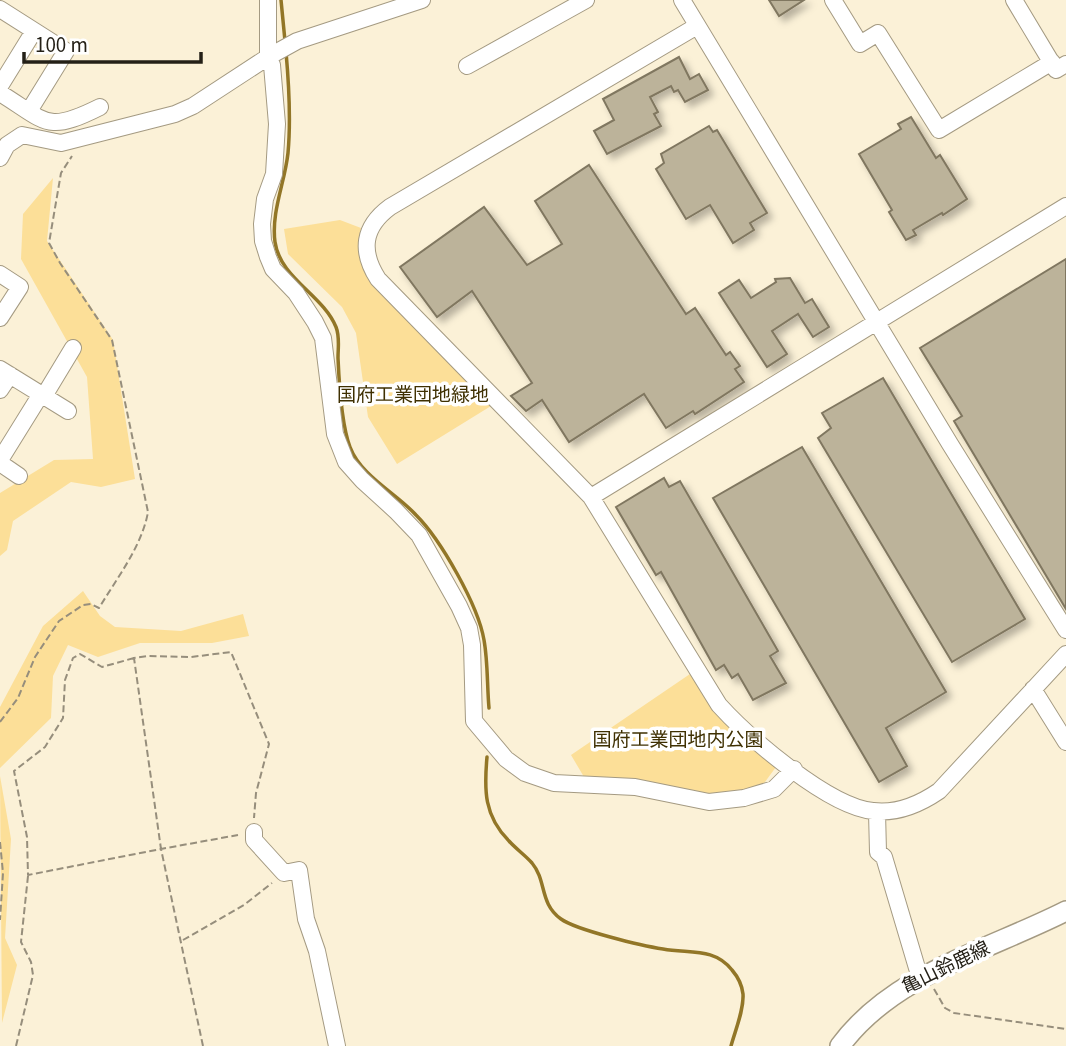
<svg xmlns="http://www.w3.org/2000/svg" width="1066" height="1046" font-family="'Source Sans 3','Noto Sans JP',sans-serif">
	<defs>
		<filter id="shadow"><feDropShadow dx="5" dy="5" stdDeviation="3.5" flood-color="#0004"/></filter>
	</defs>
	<rect width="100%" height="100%" fill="#fbf1d7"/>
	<path fill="#fcdf98" d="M53 178 47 241 113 340 135 479 101 487 71 482 13 521 7 550 0 556V493L54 460 93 459 87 377 21 259 23 214Z
		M340 220 361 228C357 248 360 261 368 279L491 406 397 464 368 417 356 333 342 307 288 254 284 229Z
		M83 591 100 616 115 627 181 631 243 614 249 636 212 643H140L98 657 68 645 53 676 51 718 0 768V707L43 626Z
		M690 674 714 710 735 735 776 767 762 786 726 794H704L584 777 571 755Z
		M0 776 11 839 5 938 17 965 2 1023Z"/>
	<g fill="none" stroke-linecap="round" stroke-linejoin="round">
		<path stroke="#927627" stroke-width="3.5" d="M281 0 285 41
			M286 52C289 85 291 120 288 153 285 182 271 212 275 242 280 278 323 295 336 327 340 337 338 347 338 358 339 381 342 426 350 447 361 476 396 493 416 515 441 540 478 605 484 640 488 662 487 686 489 708
			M487 757C484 790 484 816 509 841 516 849 525 855 532 863 547 881 539 903 561 919 576 930 643 946 663 949 689 954 714 947 732 970 738 977 742 985 743 994 744 1010 735 1031 731 1046"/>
	</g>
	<path fill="#bcb39a" stroke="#807760" stroke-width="2" filter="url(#shadow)" d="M769 0H804L779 16Z
		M679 57 690 79 699 74 708 90 685 102 678 90 674 92 671 86 650 97 658 112 654 114 661 126 607 154 594 131 614 120 603 99Z
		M911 117 936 158 940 155 967 199 943 215 942 213 913 230 916 235 906 240 889 212 892 210 859 154 901 129 898 124Z
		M709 126 713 132 717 130 767 213 750 223 754 230 733 243 710 205 686 219 656 169 664 163 661 154Z
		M589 165 686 314 695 308 726 355 730 352 740 366 735 369 744 382 695 414 693 411 666 428 644 394 569 442 542 400 526 411 511 396 532 383 472 291 437 317 400 267 484 207 527 265 562 244 535 201Z
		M1066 259V609L954 421 962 416 920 348Z
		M790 278 805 303 812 299 829 327 813 337 798 314 772 331 787 354 767 367 719 293 739 280 751 298 776 282 775 279Z
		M883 378 1025 619 952 662 818 438 831 428 822 413Z
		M802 447 946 692 886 728 907 766 879 782 713 498Z
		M664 478 669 487 680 481 778 651 770 656 786 683 753 700 738 674 732 678 724 665 716 670 661 572 656 575 616 507Z"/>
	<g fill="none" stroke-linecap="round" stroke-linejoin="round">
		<defs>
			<path id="minor" d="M268 0V57L272 65 277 124 274 174 265 199 262 224 263 241 268 257 273 269 296 293 315 322 323 338 335 434 346 462 362 480 396 511 419 535 459 606 469 628 472 645 474 721 506 759 525 773 554 783 635 787 709 802 744 798 774 789 794 769
				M682 0 950 444 1066 630
				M833 0 860 44 878 33 939 130 1052 62
				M1014 0 1056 70 1066 64
				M0 9 66 51 29 111
				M697 26 390 207C363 227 360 251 378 279L591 497 719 705C749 738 829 807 873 811 897 814 920 804 939 791L1066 654
				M467 66 586 0
				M0 86 34 31
				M0 93C47 122 46 134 100 107
				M0 158 7 145 22 135 61 143 175 114 193 106 268 57 297 41 422 0
				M0 274 20 287 0 318
				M0 369 68 411
				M0 390 10 375
				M44 396 73 348
				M0 460 41 394
				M0 463 19 476
				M591 497 1066 206
				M1033 689 1066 742
				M877 812 878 852 884 857 917 968 924 977
				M254 832V840L284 873 299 870 306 919 317 951 337 1046"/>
			<path id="major" d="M840 1046C893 974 989 950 1066 911"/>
		</defs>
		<use href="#minor" stroke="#a49a82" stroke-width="18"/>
		<use href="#major" stroke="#a49a82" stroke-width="22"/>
		<path stroke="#968e7c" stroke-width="2" stroke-dasharray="7 3.5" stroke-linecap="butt" d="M134 658 102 667 80 654 73 658 65 680 63 718 45 747 14 771 27 837 28 875 161 849 134 658 148 656 191 657 231 652 269 744 256 793 254 818
			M0 722 18 698 35 657 59 621 83 605 91 604 99 608C117 578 142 546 148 512L112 340 60 263 49 243 61 173 72 156
			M0 842 3 873 0 920
			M183 940 244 905 272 883
			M934 989 945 1008 954 1013 1066 1029
			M16 1046 33 975 31 962 21 942 28 876
			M203 1046 161 849 238 835"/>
		<use href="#minor" stroke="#fff" stroke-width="16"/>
		<use href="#major" stroke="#fff" stroke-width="19"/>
	</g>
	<g text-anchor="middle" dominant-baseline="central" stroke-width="7" stroke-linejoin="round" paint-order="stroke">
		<g font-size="19" fill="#3f3002" stroke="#fff">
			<text x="413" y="395">国府工業団地緑地</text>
			<text x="678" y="740">国府工業団地内公園</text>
		</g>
		<g font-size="19" fill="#242017" stroke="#fff">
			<text transform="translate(946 968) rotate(-26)">亀山鈴鹿線</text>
		</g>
	</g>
	<path d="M24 52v10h177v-10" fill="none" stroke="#242017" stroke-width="3.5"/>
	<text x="35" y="52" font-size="21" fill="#242017" stroke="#ffffff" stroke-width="5" paint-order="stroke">100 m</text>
</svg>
